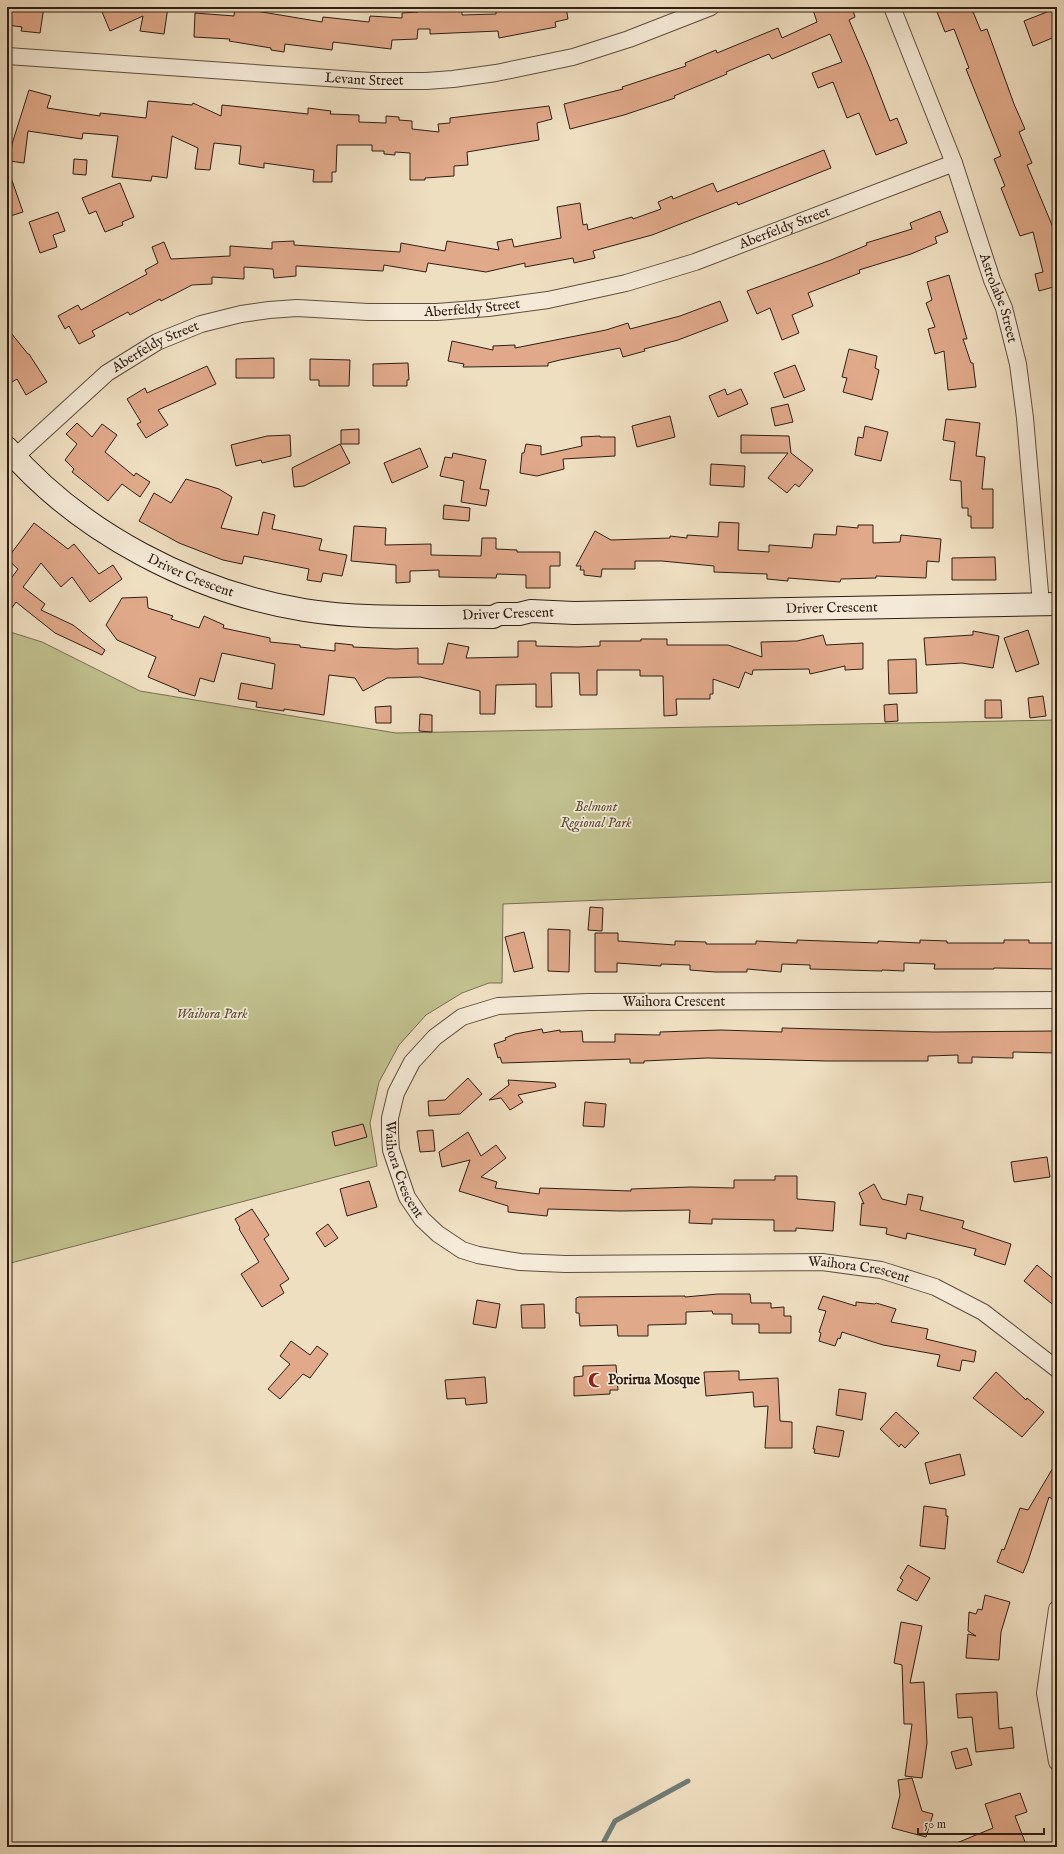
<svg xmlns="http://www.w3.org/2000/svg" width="1064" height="1854" font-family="'IM FELL English',serif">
	<rect width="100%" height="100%" fill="#efdfc1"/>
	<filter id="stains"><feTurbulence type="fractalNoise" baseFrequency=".005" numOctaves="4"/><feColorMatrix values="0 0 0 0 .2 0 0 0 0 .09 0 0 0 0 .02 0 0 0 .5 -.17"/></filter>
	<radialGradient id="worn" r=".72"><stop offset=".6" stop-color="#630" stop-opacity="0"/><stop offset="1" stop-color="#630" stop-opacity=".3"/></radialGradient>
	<path fill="#c1c08e" stroke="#786f51" d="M7 631 42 642 140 691 396 733 1057 720V882L503 904 502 983H489L462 993 426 1015 399 1045 379 1082 370 1123 377 1166 7 1264Z"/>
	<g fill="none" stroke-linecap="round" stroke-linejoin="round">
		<path stroke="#707d77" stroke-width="5" d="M601 1847 615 1821 688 1781"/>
	</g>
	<path fill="#e0a98a" stroke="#2f1e14" d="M7 7H44L40 33 21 31 22 27 7 25Z
		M100 7H168L164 34 140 31 143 16 110 31Z
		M235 7H256V11L322 22 323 17 369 22 370 16 402 18V13L418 12V8L435 7 436 10 462 9V15L496 14V10L520 7H566L568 19 555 22 556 27 499 38 498 31 430 34V29H418L417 39 392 40 391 49 333 42 332 50 285 44 284 52 271 50V48L229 41 230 39 194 37 195 13 234 16Z
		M812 7H852L855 17 849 20 870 69 890 121 897 118 907 143 876 155 859 113 847 118 833 82 818 88 812 73 842 62 830 34 772 59 769 54 726 72 727 74 674 96 675 98 624 115 570 129 564 104 623 89 622 87 686 66 685 63 716 50 717 53 778 28 782 38 817 22Z
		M935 7H971L981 31 987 29 1014 104 1025 129 1019 132 1032 163 1027 165 1057 237V286L1039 291 1035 274 1043 272 1033 232 1020 236 1001 188 1005 186 994 159 1001 156 966 69 969 68 954 29 945 32Z
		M1057 8V36L1033 46 1024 21Z
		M29 90 51 96 47 108 100 116V113L146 118 148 101 192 105 193 103 221 116 222 105 308 114V108L331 111 330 114 359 115V122L386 123V116L399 117V120L412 121V129L439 132 438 124 450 123V118L549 106 552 119 537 123 539 140 467 152 468 165 454 166V176L425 178V180H410V153L395 152V155L384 154V151H372V145H337L336 172H332V182H313L314 170 264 163V168L239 164 241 146 214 143 210 170 195 169 198 148 172 136 167 178 152 176 151 181 112 177 118 136 83 133 82 139 28 131 24 163 10 161 12 144Z
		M824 150 831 168 738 205 737 202 652 235 593 251 595 258 574 263 573 258 525 267V263L486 272 428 263 426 272 384 265 383 271 296 266V276L274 278 273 269 244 267V279L212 277V284L192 285 161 301 160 299 130 315 128 312 92 331 95 336 79 344 69 326 65 329 58 316 78 305 81 310 147 274 145 270 158 263 152 247 164 242 171 259 230 256V246L272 249V242L294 241V245L400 252 401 243 445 251 447 241 499 250 497 242 512 239 514 247 561 238 557 207 580 203 583 225 587 224 588 230 632 217 633 219 661 209 658 202 672 196 673 199 713 183 717 192Z
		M74 159 87 160 86 175 73 174Z
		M7 172H9L23 212 7 217Z
		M120 183 134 217 122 222 123 225 105 232 96 211 89 214 82 198Z
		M940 211 948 232 935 237 937 243 911 254 859 270 860 273 808 293 813 306 792 315 799 333 782 340 770 308 757 314 747 291 831 260 867 245 866 243 912 229 910 223Z
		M58 212 65 231 53 235 57 247 40 253 29 222Z
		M949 275 967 339H963L971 363H973L976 387 948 390 944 351 935 354 928 329 935 327 926 303 932 300 927 282Z
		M720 301 728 321 678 340 644 349 645 351 623 357 620 348 560 360 548 363V366L463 367 464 364 448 361 452 341 493 350V346L515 345V348L606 330 628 323 630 329 680 316Z
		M7 328 28 354H29L47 382 26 395 17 379 7 385Z
		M849 349 877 356 875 368 879 370 872 400 843 392 847 378 842 377Z
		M274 358V378H236V359Z
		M310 359 350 360 349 386H319V380H310Z
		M408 363 409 380H407V386H373V364Z
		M795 365 805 390 784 398 774 373Z
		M207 366 216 384 158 410 168 425 146 438 137 424 141 422 127 399 145 388 147 393Z
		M725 389 727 395 741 389 748 404 718 417 709 396Z
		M788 404 793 422 775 426 771 408Z
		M670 416 675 437 637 447 632 426Z
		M946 419 980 423 976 456 985 457 982 489H993V528H971V516H968V508H962L961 481 950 480 955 442 943 440Z
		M77 423 92 437 102 424 117 435 105 452 134 476 136 473 150 482 140 497 122 484 108 501 72 472 74 469 65 460 77 444 66 434Z
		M865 426 888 432 881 461 855 455 858 437 863 438Z
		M359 429V444H341V430Z
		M290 435 291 456 262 463 261 460 236 466 231 445 267 436Z
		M741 435 789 436 791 453 813 470 799 487 795 484 787 493 768 478 788 453H741Z
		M600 436V437H615V456L563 459 564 469 537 476 520 473 522 453H524L526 444 541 446V455L582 446 581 437Z
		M340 444 350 463 304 486 294 487 292 468Z
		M420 448 428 467 392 483 384 463Z
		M453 453 486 460 480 489 489 490 486 506 461 502 464 481 440 476 445 457 452 458Z
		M711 464 745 466 744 487 710 485Z
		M186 479 219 489 232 497 221 528 258 535 263 512 275 515 272 529 322 539 319 550 347 555 342 576 323 573 321 582 307 580 309 569 244 556 242 564 223 560 179 543 139 521 154 493 171 503Z
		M444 505 470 508 469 521 443 519Z
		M719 522 739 523 738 550 769 552V545L812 548 814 534 836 535 837 526 858 528V525H873V543L900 542 901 535 941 539 939 562 927 561 926 578 876 576V578L841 579 840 582 788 578V581L767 579V574L714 572V566L662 561H635V569H602L601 577 584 575V570H580L581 566H576L595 531 611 540 670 538V536L687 538V535L718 537Z
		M34 523 68 549 74 544 99 574 113 565 122 579 90 602 72 577 61 587 41 563 23 587 45 604 41 610 73 625 105 650 102 655 55 633 16 602 7 615V584L18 569 7 559Z
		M354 526 386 528 385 545 431 544V555L481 556 482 538H496V549L517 550V552H560V566H550V588H526V575L497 574 496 578 439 577V570L410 571V582L396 583V565L351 561Z
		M995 557 996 580H952V558Z
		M147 597 148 608 173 616 171 619 199 628 204 616 224 625 223 628 270 638V642L300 645V647L335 651V643L353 645V647L396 649 418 648V664H443L448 643 469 647 466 658 518 657V641H536V646L578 647 600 646V641H641V639H667V645H728L762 657 761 642 797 641 823 635 826 645 863 643V669L845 670V666L810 674 809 669 753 670 752 675 745 672 739 688 713 679V694H710V699H676L677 715 664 716 663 676H640V670H597V695H580L579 673H551L552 707H536V684L496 685 495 714H480V691L420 677 387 678 363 691 355 678 329 675 324 715 284 709V711L256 707 257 702 238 699 241 683 272 689 275 664 222 653 214 682 200 678 195 696 178 691 179 690 148 677 156 657 117 640 106 625 122 598Z
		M1028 630 1039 664 1016 672 1004 638Z
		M973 631 999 636 993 668 962 663 926 665 924 638 973 635Z
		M916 659 917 693 889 694 888 660Z
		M1043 696 1046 716 1030 718 1028 698Z
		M985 700H1001L1002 718H985Z
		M897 704 898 721 885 722 884 705Z
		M391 706V723H376L375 707Z
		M420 714 432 715V732L419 731Z
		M590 907 603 908 602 931 588 930Z
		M548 929 570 930 569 972 548 971Z
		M524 932 533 968 514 972 505 937Z
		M595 933H618V941L675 945V941L706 942V944H756V941L797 943V940L878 943V941L920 943V940L947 941V943H1004V940H1029V943H1057V969L994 968V969H934L935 964 904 963V971L882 970V971L810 969V965L782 964 781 972 747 969V972H715L690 970V965L661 964V966L617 963V972H595Z
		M782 1028 934 1032 1057 1031V1053L1013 1052V1058L972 1057V1063H958V1055L928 1056V1061H827L707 1058 644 1061V1063H630V1059L502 1063 500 1057 498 1058 494 1044 506 1040 505 1038 515 1034 542 1029 543 1033 560 1030V1032L582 1031 583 1042H615V1034L660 1035V1032L721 1030 782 1032Z
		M468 1078 482 1094 460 1114 429 1116 428 1101 445 1100Z
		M508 1080 555 1083 556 1087 518 1095 523 1102 510 1110 501 1098 489 1100 509 1085Z
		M585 1102 606 1104 604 1127 583 1126Z
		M363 1124 367 1137 335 1146 332 1132Z
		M433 1130 435 1151 420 1152 417 1131Z
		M468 1132 481 1156 496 1145 506 1158 481 1177 497 1182 495 1188 539 1194 540 1188 631 1191V1189L691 1187 734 1188V1180H775V1176H797V1199L835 1202 833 1231 796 1228V1231H774V1220L712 1219V1224L689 1223 690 1210 620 1211 548 1209 547 1216 508 1212V1206L459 1191 470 1160 442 1167 439 1152Z
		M1047 1157 1050 1177 1014 1182 1011 1162Z
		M369 1181 377 1207 347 1216 340 1189Z
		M874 1184 882 1199 906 1205 908 1194 923 1197 920 1210 964 1221 962 1228 1011 1244 1005 1265 974 1255 976 1249 907 1233 906 1239 886 1234 887 1228 860 1225 862 1203 864 1204 859 1193Z
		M252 1209 269 1235 264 1239 289 1279 280 1285 284 1293 262 1307 241 1274 259 1262 239 1229 240 1228 235 1219Z
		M328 1224 338 1238 325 1247 316 1233Z
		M1037 1265 1057 1282V1308L1024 1281Z
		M718 1294H750L751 1303H771V1308L784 1307V1316H791V1333H759V1324H732V1314H713L712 1311 686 1312V1324L648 1325V1336H618L617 1325 580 1326 579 1313H576V1298L579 1297 685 1296V1297Z
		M823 1296 856 1306V1302L875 1304 876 1303 896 1309 891 1322 928 1329 926 1339 976 1351 974 1362 962 1360 960 1371 937 1366 940 1355 883 1345 842 1332 840 1339 838 1338 835 1346 819 1341 821 1333 819 1332 826 1311 818 1309Z
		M477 1300 500 1304 496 1328 473 1324Z
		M544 1304 545 1328H522L521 1305Z
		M291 1341 310 1355 317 1346 328 1354 310 1378 303 1374 280 1399 268 1389 290 1364 280 1356Z
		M616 1365 618 1390H610V1394L574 1396V1377L583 1376V1366Z
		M732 1371H739V1380L778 1378 780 1421 792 1422V1448H765L768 1406 754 1407 753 1392 706 1396 704 1372Z
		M996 1372 1026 1400 1027 1398 1044 1412 1022 1437 973 1398Z
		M485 1377 487 1403 466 1405 465 1398 447 1399 445 1380Z
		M839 1389 866 1393 862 1420 836 1415Z
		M896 1412 919 1433 905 1448 901 1444 899 1447 880 1429Z
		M817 1426 844 1431 839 1457 814 1453 815 1449H813Z
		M960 1454 965 1475 930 1484 925 1463Z
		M1057 1461V1502L1049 1497 1028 1561 1023 1573 997 1562 1002 1549 1004 1550 1020 1508 1028 1510Z
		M924 1506 946 1509V1516H948L945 1549 920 1546Z
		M908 1565 930 1578 917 1601 897 1590 903 1580 900 1578Z
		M985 1595 1010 1602 1001 1632 999 1660 966 1658 968 1634 976 1636 968 1631 969 1612 976 1614 978 1609 982 1610Z
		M901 1622 922 1626 910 1683 924 1682 927 1743 922 1778 905 1776 912 1724H904L902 1665 894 1663Z
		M997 1692 999 1729 1012 1727 1014 1748 976 1752 972 1717 958 1718 956 1694Z
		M967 1748 972 1765 956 1769 951 1752Z
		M912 1778 922 1811 933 1814 926 1837 892 1828 900 1795 898 1780Z
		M1020 1793 1027 1812 1015 1816 1027 1847H947L993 1828 985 1804Z"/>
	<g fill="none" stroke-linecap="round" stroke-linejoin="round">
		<defs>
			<g id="street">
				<path id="s1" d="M892 7 954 163 992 280 1004 308 1018 364 1025 418 1041 604"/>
				<path id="s2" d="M7 56 371 81H426L453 79 496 73 573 57 629 39 711 7"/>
				<path id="s3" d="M15 457 107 373 157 342 201 324 241 314 269 310 297 308 368 312H437L488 308 548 300 626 283 695 262 954 163"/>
				<path id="s4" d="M1057 1000 588 1002 498 1006 462 1017 435 1037 412 1062 396 1093 390 1118V1134L391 1150 407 1197 422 1219 438 1234 462 1250 478 1255 520 1262 565 1264 822 1262 881 1270 935 1287 983 1312 1057 1369"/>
				<path d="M1057 1609 1045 1693 1057 1762"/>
			</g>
			<g id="secondary">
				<path id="s5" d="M7 448C80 533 194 592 304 610 366 620 431 616 493 617L499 614H519L531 611 574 613 1057 604"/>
			</g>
		</defs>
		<use href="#street" stroke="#5f4e3f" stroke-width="18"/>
		<use href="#secondary" stroke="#2f1e14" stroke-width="24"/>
		<use href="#street" stroke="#f5ead7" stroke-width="16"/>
		<use href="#secondary" stroke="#f5ead7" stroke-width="22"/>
	</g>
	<defs>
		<symbol id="mosque-bare" viewBox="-9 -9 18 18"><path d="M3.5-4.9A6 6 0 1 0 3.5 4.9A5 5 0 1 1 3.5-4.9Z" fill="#8f2418" stroke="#f5ead7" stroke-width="2.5" paint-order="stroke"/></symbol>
	</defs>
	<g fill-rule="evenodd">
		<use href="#mosque-bare" x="585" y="1369" width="22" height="22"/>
	</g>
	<g text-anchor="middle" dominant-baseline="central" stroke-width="3.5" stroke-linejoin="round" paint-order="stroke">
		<g font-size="14" fill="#2f1e14" stroke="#f5ead7">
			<text stroke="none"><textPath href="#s2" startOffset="358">Levant Street</textPath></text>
			<text stroke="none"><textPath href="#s3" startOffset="828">Aberfeldy Street</textPath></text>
			<text stroke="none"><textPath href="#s1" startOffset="310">Astrolabe Street</textPath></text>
			<text stroke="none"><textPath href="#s3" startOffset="504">Aberfeldy Street</textPath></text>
			<text stroke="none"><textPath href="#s3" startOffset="180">Aberfeldy Street</textPath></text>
			<text stroke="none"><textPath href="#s5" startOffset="226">Driver Crescent</textPath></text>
			<text stroke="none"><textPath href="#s5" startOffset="874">Driver Crescent</textPath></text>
			<text transform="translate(508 614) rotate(-2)">Driver Crescent</text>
			<text x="674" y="1002">Waihora Crescent</text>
			<text stroke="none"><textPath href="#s4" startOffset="779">Waihora Crescent</textPath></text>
			<text stroke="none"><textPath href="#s4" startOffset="1283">Waihora Crescent</textPath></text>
		</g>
		<g font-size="14" font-style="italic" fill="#5b4f39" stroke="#f5ead7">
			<text x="596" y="807">Belmont<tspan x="596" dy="16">Regional Park</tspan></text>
			<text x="212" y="1014">Waihora Park</text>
		</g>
		<g font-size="14" font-weight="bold" fill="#2f1e14" stroke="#f5ead7" text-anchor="start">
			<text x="608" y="1380">Porirua Mosque</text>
		</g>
	</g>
	<rect width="1064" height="1854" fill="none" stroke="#efdfc1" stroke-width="24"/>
	<rect x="8" y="8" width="1048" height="1838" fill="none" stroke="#2f1e14" stroke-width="2"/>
	<rect x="12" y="12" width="1040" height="1830" fill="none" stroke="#2f1e14"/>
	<path d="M918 1828v6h126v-6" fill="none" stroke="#2f1e14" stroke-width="2"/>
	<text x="924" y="1828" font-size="12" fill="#2f1e14" stroke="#f5ead7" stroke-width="3" paint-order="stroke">50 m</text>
	<rect width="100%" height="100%" filter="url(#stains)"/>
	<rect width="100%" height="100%" fill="url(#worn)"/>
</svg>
